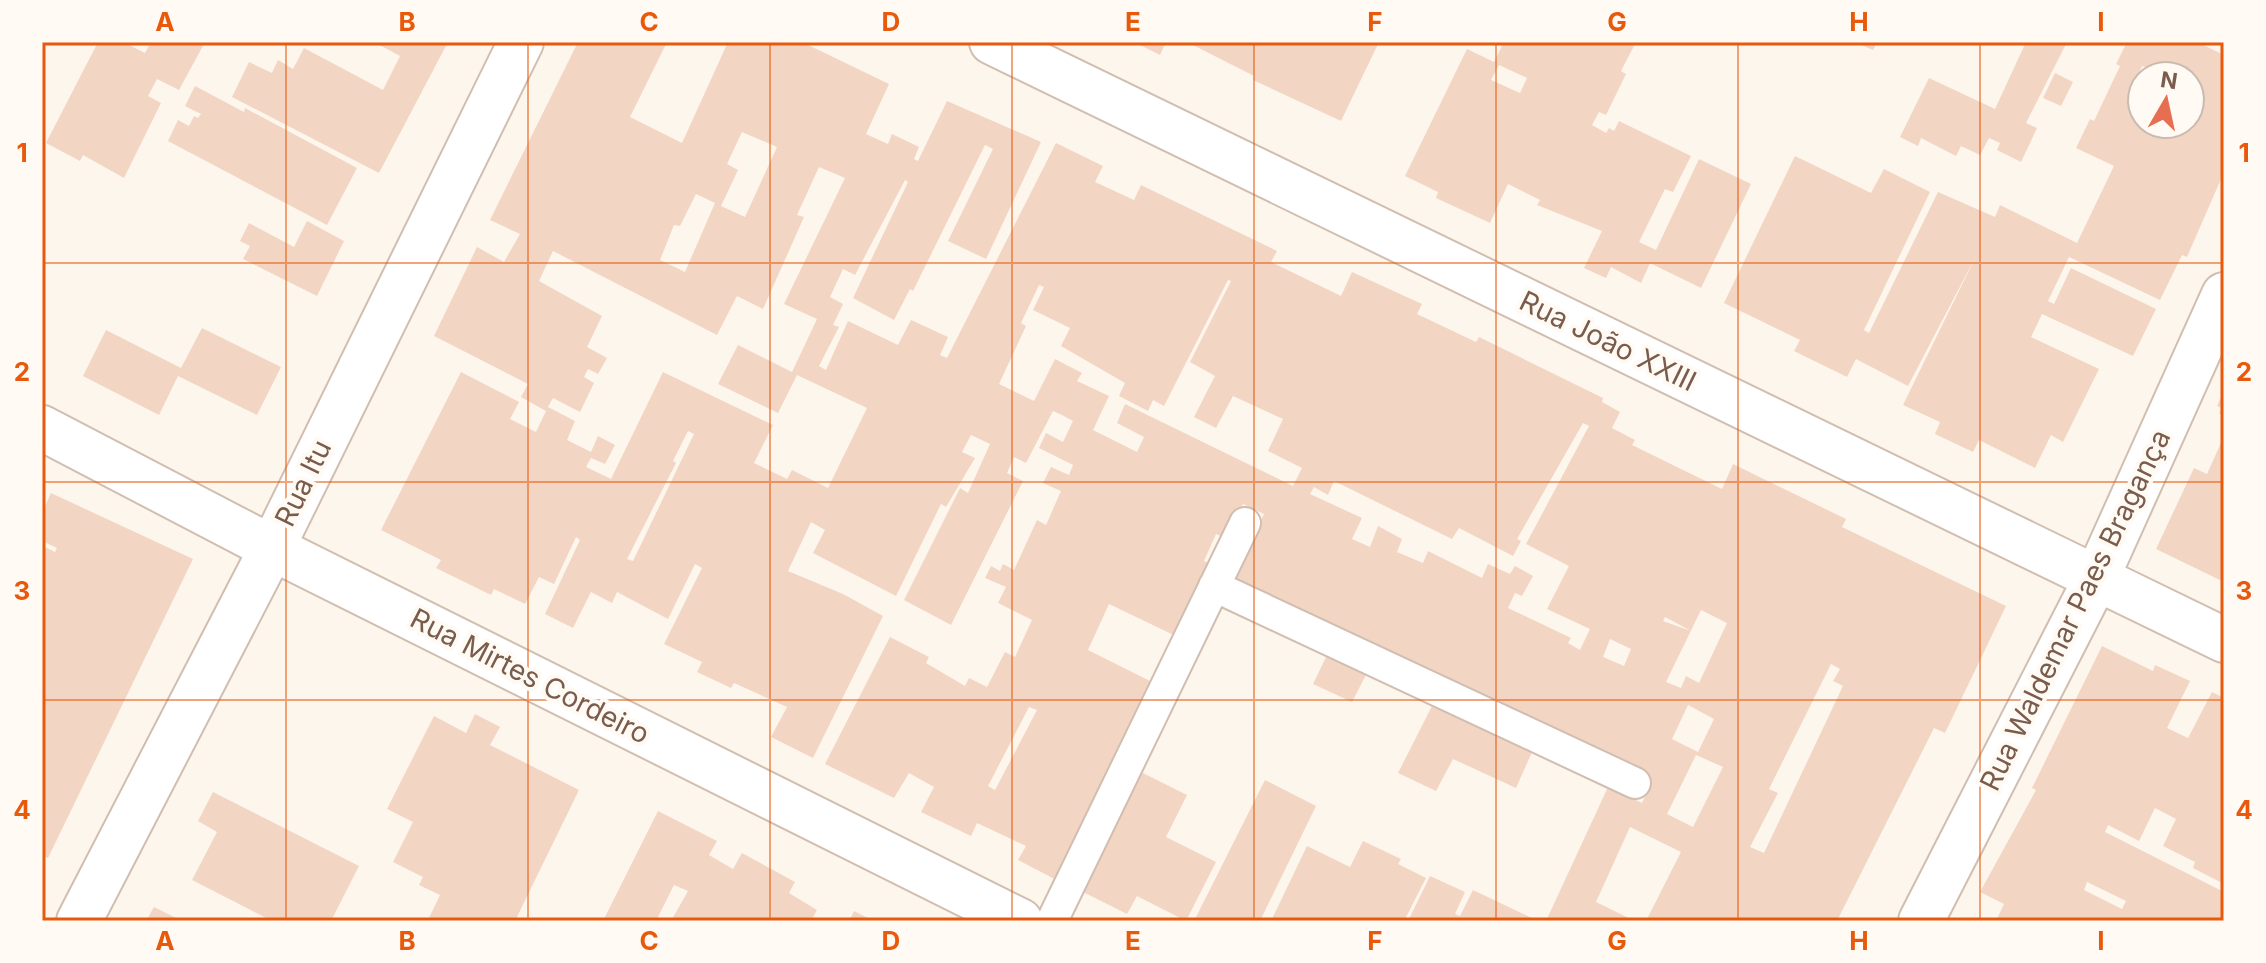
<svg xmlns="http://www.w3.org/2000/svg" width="2266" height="963" font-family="Inter,sans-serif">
	<rect width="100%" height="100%" fill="#fdf6ec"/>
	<path fill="#f3d5c3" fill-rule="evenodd" d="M98 42H123L145 53 151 42H205L179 90 157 79 148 96 161 103 124 178 83 155 80 161 46 143Z
		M374 42H448L379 173 232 97 249 62 272 73 278 60 293 69 304 48 383 90 400 56Z
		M578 42H667L630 117 682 143 728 42H802L889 84 866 134 888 144 892 134 919 147 914 159 918 161 947 101 1041 142 986 259 948 241 993 149 985 145 913 291 910 289 894 320 853 298 908 182 905 180 855 275 843 269 830 297 843 304 833 325 839 327 819 366 826 370 848 321 898 345 911 320 948 337 940 355 947 358 1056 143 1103 166 1095 182 1134 200 1141 185 1277 251 1271 262 1341 296 1352 272 1422 304 1417 314 1476 342 1479 337 1603 398 1602 402 1620 412 1612 428 1635 440 1632 445 1722 489 1733 464 1846 519 1842 527 2006 606 1945 733 1934 728 1837 921H1646L1681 852 1630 827 1596 902 1635 921H1546L1608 787 1642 803 1650 785 1228 588 1264 514 1243 504 1227 539 1216 534 1204 561 1215 567 1182 639 1109 604 1088 650 1160 686 1064 884 1018 860 1026 846 977 823 971 836 921 812 934 787 909 773 894 798 825 764 890 637 929 657 926 663 965 686 969 678 987 687 1005 652 1015 657 1032 620 998 603 1006 587 985 578 991 566 1000 571 1003 564 1014 570 1037 520 1046 525 1061 491 1043 483 1051 467 1069 475 1073 465 1039 448 1046 433 1063 442 1073 421 1062 415 1053 411 1026 463 1014 457 1007 473 1023 481 951 625 904 600 960 488 968 493 990 444 971 435 962 452 975 458 946 507 941 504 896 596 813 553 825 530 811 522 788 571 843 594 883 616 813 758 771 737 787 707 734 683 731 688 697 672 702 662 664 644 702 568 695 564 668 619 617 592 612 603 591 592 573 628 545 614 580 540 576 537 554 584 539 577 525 604 494 589 491 595 436 568 441 560 381 530 461 372 519 402 510 419 536 432 546 411 521 397 528 384 434 336 477 247 504 262 520 234 490 220ZM742 132 777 147 745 217 721 206 738 170 727 164ZM819 167 845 178 784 304 817 319 792 372 738 345 718 384 778 413 797 375 867 408 828 488 792 470 787 479 754 463 773 425 663 372 611 479 586 467 591 458 605 464 615 445 598 436 591 452 567 440 575 421 548 407 553 398 580 412 594 383 584 377 588 369 598 374 607 358 587 347 602 316 539 281 553 251 717 335 737 296 763 309 804 217 797 215ZM696 194 715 203 685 272 660 260 674 225 680 226ZM1228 280 1231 281 1190 362 1215 376 1194 417 1216 428 1233 396 1283 419 1268 451 1302 468 1293 486 1125 404 1117 423 1144 437 1137 452 1093 430 1109 396 1077 381 1082 373 1055 359 1034 401 999 384 1026 326 1021 323 1039 285 1044 287 1033 310 1070 328 1061 346 1125 383 1119 396 1148 411 1153 400 1164 406ZM1583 423 1589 426 1526 544 1569 566 1547 609 1590 629 1580 650 1568 643 1571 638 1508 608 1515 593 1522 596 1533 576 1515 566 1510 574 1488 564 1482 578 1428 551 1423 563 1397 552 1402 539 1378 526 1370 547 1352 539 1362 518 1310 494 1314 487 1328 495 1334 481 1452 539 1459 528 1513 556 1521 541 1517 539ZM688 431 694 434 633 561 627 559 676 463 673 461ZM1701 610 1727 623 1699 683 1686 676 1681 688 1666 682ZM1665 617 1691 631 1663 621ZM1610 639 1631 649 1624 666 1603 657ZM1831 664 1840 669 1833 681 1843 686 1764 853 1750 847 1778 793 1769 789ZM1688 705 1714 719 1698 752 1672 739ZM1029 707 1037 710 995 790 988 786ZM1696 755 1723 767 1693 827 1667 814Z
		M1134 42H1166L1160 55Z
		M1187 42H1379L1341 121 1253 80 1254 76Z
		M1504 42H1636L1621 71 1626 74 1606 115 1599 112 1592 125 1606 133 1609 128 1614 131 1619 121 1691 156 1673 192 1665 189 1639 242 1656 250 1699 159 1751 184 1701 288 1650 263 1641 283 1611 267 1606 278 1584 268 1602 231 1537 205 1540 200 1508 184 1490 223 1436 198 1438 192 1405 176 1467 49 1494 62ZM1499 65 1527 78 1520 93 1491 80Z
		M1855 42H1877L1873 50Z
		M2026 42H2067L2026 123 2037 128 2021 162 1997 150 2000 143 1989 138 1980 155 1961 146 1956 156 1921 138 1918 146 1900 137 1929 78 1995 109Z
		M2127 42H2197L2224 55V181L2221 179 2187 257 2182 255 2160 300 2069 257 2048 301 2054 304 2071 268 2156 309 2133 356 2042 314 2031 337 2099 369 2063 442 2051 435 2035 468 1979 440 1973 452 1935 434 1940 422 1903 405 1977 254 1908 386 1856 359 1847 377 1794 351 1800 340 1724 303 1795 156 1871 193 1884 169 1930 192 1864 330 1869 333 1938 192 1995 217 2000 205 2077 243 2114 166 2076 148 2090 119 2094 121 2120 66 2116 64ZM2142 66 2156 72 2155 76H2190V124H2142V76L2139 74Z
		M2055 73 2073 82 2061 106 2043 98Z
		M195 86 244 112 245 108 357 168 327 225 168 141 178 120 189 126 194 116 198 118 201 114 185 106Z
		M307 221 344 241 317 296 243 259 250 246 240 241 249 223 294 247Z
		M202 328 281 367 257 415 178 376 159 415 83 376 106 330 181 368Z
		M2224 391V416L2219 413 2222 408 2217 406Z
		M2224 436V582L2156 549 2194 468 2207 474Z
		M51 493 193 559 48 858 42 856V554L45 547 55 552 57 548 42 541V513Z
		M2102 646 2153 671 2155 665 2190 681 2167 728 2188 738 2212 692 2224 698V884L2193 868 2195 862 2163 846 2176 819 2155 808 2139 841 2108 825 2105 832 2224 892V921H1996L2004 904 1980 892 2036 790 2032 788ZM2087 882 2126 901 2122 909 2084 890Z
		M1327 655 1367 673 1352 702 1313 684Z
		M1433 704 1532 752 1516 788 1453 759 1436 791 1398 773Z
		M475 714 500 727 490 745 579 790 515 921H431L428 920 440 895 419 885 423 877 393 862 413 822 387 809 434 716 466 733Z
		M1141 772 1187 795 1166 837 1216 862 1186 921 1137 896 1127 914 1081 891Z
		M1265 780 1316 806 1260 921H1194Z
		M213 792 359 866 331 921H272L192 880 217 832 198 821Z
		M658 811 717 841 709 855 733 869 742 853 795 882 789 893 817 910 811 921H671L688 891 674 885 656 921H603Z
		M1363 841 1401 859 1398 864 1426 878 1404 921H1271L1307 846 1350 867Z
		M1430 876 1465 892 1455 914 1460 916 1473 890 1538 921H1408Z
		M154 907 182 921H146Z
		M854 911 874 921H849Z"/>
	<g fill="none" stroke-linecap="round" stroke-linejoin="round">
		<defs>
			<path id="lane" d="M1214 586 1635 783
				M1052 921 1245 523"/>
			<path id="street" d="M992 42 2224 640
				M42 428 272 548 1020 921
				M79 921 272 548 521 42
				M1921 921 2097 577 2224 295"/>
		</defs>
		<use href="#lane" stroke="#d1beb0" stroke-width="34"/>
		<use href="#street" stroke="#d1beb0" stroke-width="48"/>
		<use href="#lane" stroke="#fff" stroke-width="30"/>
		<use href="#street" stroke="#fff" stroke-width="44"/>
	</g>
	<path fill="none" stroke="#e8590c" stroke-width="2" stroke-opacity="0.55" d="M286 42V921M528 42V921M770 42V921M1012 42V921M1254 42V921M1496 42V921M1738 42V921M1980 42V921M42 263H2224M42 482H2224M42 700H2224"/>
	<g text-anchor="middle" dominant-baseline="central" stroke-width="8" stroke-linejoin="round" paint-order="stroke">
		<g font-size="28" fill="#7a5c4d" stroke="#fffaf3">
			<text transform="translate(1608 341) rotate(26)">Rua João XXIII</text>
			<text transform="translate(303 483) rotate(-64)">Rua Itu</text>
			<text transform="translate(2075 610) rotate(-64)">Rua Waldemar Paes Bragança</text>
			<text transform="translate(530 676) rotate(27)">Rua Mirtes Cordeiro</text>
		</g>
	</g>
	<rect width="2266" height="963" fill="none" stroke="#fffaf3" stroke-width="88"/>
	<g transform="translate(2166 100) rotate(9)"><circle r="38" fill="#fffaf3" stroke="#cabbb1" stroke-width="2"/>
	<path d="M0-6L14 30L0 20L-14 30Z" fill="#e76f51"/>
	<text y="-12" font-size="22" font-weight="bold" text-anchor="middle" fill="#7a5c4d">N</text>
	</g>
	<rect x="44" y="44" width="2178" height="875" fill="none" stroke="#e8590c" stroke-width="3"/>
	<g font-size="26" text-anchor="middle" font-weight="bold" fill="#e8590c">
		<text x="165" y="31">A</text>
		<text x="407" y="31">B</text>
		<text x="649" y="31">C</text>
		<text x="891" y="31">D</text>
		<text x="1133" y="31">E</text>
		<text x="1375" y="31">F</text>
		<text x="1617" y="31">G</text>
		<text x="1859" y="31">H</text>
		<text x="2101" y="31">I</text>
		<text x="22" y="162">1</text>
		<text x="2244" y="162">1</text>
		<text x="22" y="381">2</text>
		<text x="2244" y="381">2</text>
		<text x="22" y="600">3</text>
		<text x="2244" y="600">3</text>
		<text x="22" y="819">4</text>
		<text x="2244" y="819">4</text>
		<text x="165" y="950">A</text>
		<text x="407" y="950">B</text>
		<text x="649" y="950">C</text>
		<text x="891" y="950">D</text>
		<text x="1133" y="950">E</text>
		<text x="1375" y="950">F</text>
		<text x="1617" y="950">G</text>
		<text x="1859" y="950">H</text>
		<text x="2101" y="950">I</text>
	</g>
</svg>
